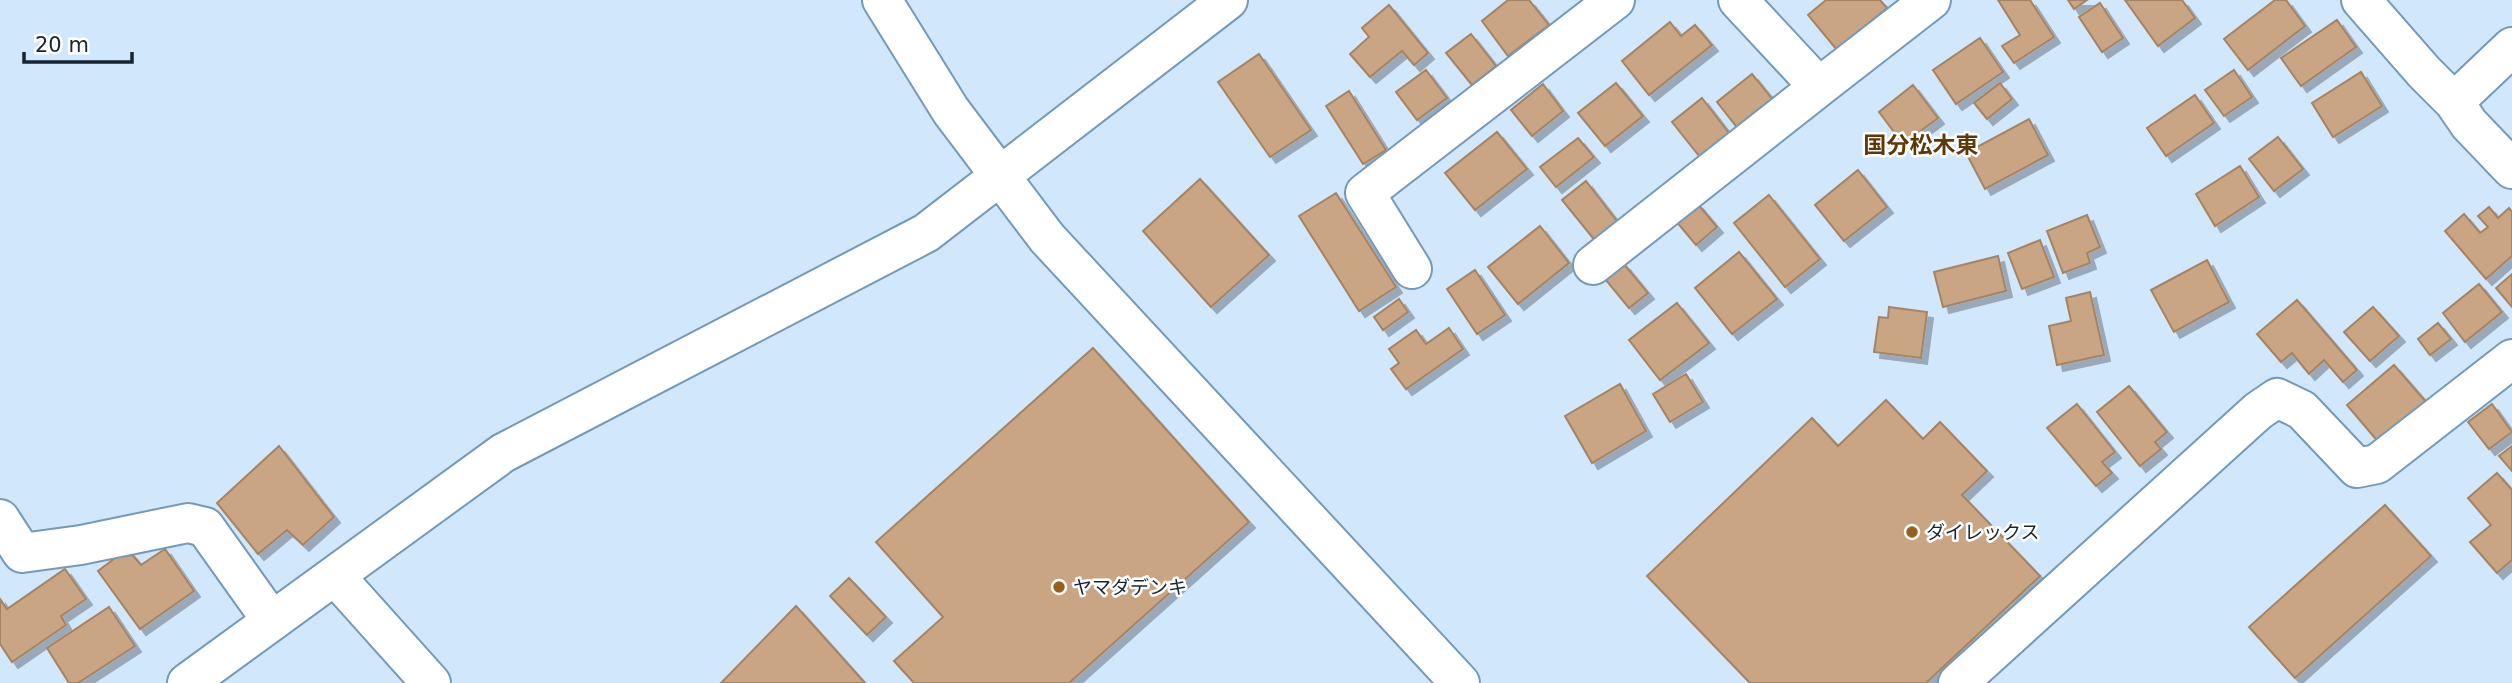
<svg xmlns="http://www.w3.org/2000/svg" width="2512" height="683" font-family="'DejaVu Sans','Noto Sans JP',sans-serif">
	<defs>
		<filter id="shadow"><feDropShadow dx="6" dy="6" stdDeviation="0" flood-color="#0004"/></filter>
	</defs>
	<rect width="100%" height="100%" fill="#d0e7fc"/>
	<path fill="#c9a583" stroke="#a68362" stroke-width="2" filter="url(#shadow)" d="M1508 0H1529L1549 25 1508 56 1482 21Z
		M1826 0H1880L1887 8 1837 50 1808 15Z
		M1998 0H2030L2054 37 2014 63 2002 46 2020 35Z
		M2068 0H2087L2074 9Z
		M2125 0H2182L2195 18 2158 46Z
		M2275 0H2286L2305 26 2248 70 2224 39Z
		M2100 3 2123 38 2102 52 2079 17Z
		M1389 5 1428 53 1414 65 1402 51 1370 77 1350 54 1369 37 1362 28Z
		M2337 20 2356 47 2301 86 2281 58Z
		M1670 22 1681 36 1695 25 1712 45 1649 95 1622 61Z
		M1471 34 1496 66 1472 85 1446 53Z
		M1980 38 2003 72 1956 104 1933 70Z
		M1259 54 1311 130 1270 157 1218 82Z
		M1426 70 1447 98 1417 120 1396 92Z
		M2234 70 2252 97 2224 116 2205 90Z
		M2361 72 2382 106 2333 137 2312 103Z
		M1752 74 1774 101 1739 130 1717 102Z
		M1616 83 1643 116 1605 146 1578 113Z
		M2000 83 2012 99 1987 119 1974 103Z
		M1543 84 1563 111 1532 136 1511 110Z
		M1913 85 1938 118 1903 144 1879 112Z
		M1349 91 1386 150 1363 164 1326 106Z
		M2195 95 2214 123 2166 156 2147 128Z
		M1702 98 1729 133 1700 157 1672 122Z
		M2029 119 2048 155 1985 189 1966 153Z
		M1497 132 1527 169 1475 210 1445 173Z
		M2278 137 2303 169 2274 191 2249 159Z
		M1578 138 1594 157 1556 187 1540 167Z
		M2240 166 2259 197 2215 226 2196 194Z
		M1858 170 1887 207 1844 241 1815 205Z
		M1200 179 1269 255 1211 307 1143 231Z
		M1586 181 1620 225 1597 243 1562 200Z
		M1336 193 1396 287 1359 311 1299 216Z
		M1769 195 1820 259 1785 287 1734 223Z
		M1697 203 1717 227 1696 245 1676 221Z
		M2489 207 2498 218 2509 208 2512 212V256L2486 279 2445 231 2464 214 2480 233 2488 227 2478 216Z
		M2087 215 2100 247 2087 253 2090 263 2063 273 2047 231Z
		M1540 226 1569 263 1518 304 1488 267Z
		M2040 240 2054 277 2022 289 2008 253Z
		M1739 252 1777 299 1732 334 1695 288Z
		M1998 256 2006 291 1943 307 1934 272Z
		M2207 260 2229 302 2174 332 2151 290Z
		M1624 264 1648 293 1629 308 1605 279Z
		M1475 270 1505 315 1477 334 1447 289Z
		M2512 274V307L2496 288Z
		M2479 284 2502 312 2465 342 2443 313Z
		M2090 292 2104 355 2057 365 2049 326 2071 321 2066 298Z
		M1399 299 1408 312 1383 330 1374 317Z
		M2297 300 2357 370 2343 382 2324 360 2309 374 2292 353 2281 362 2257 334Z
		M1677 303 1709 343 1660 380 1629 340Z
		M1889 307 1927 312 1921 358 1874 352 1879 317 1888 318Z
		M2373 307 2399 336 2370 361 2344 332Z
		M2438 323 2451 339 2430 355 2418 339Z
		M1449 328 1463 349 1406 389 1391 369 1399 363 1389 349 1416 330 1426 344Z
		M1093 348 1249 522 1069 683H914L894 661 943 617 876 542Z
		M2394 365 2427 403 2380 444 2347 405Z
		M1686 374 1703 402 1670 422 1653 394Z
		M1620 384 1646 431 1592 463 1565 416Z
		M2129 386 2167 432 2155 442 2161 449 2140 466 2097 412Z
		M1886 400 1923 439 1940 422 1987 471 1962 495 2040 576 1926 683H1750L1647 576 1812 418 1838 446Z
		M2077 404 2115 452 2102 462 2112 473 2096 486 2047 428Z
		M2492 404 2512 432 2489 449 2468 422Z
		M279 446 334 517 303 545 287 530 258 554 217 503Z
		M2512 446V471L2499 456Z
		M2497 473 2512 490V560L2497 573 2470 542 2491 525 2468 498Z
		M2385 505 2431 556 2295 678 2249 627Z
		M127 549 141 565 165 549 194 591 140 629 98 571Z
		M65 569 86 599 61 616 66 625 12 662 0 644V599L7 609Z
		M849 578 886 617 867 635 830 596Z
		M796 606 865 683H721Z
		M109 607 135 646 78 683H69L47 648Z"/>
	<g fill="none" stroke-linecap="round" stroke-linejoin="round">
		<defs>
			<path id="minor" d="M1738 0 1819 87 1931 0
				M2361 0 2424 72 2454 102 2469 124 2512 169
				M2454 102 2512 47
				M1593 265 1819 87
				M1412 269 1365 193 1615 0
				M0 519 22 553 81 545 188 523 205 527 272 621
				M335 576 431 683
				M1958 683 2258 411 2277 398 2302 410 2357 468 2377 464 2512 359"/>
			<path id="tertiary" d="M882 0 951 111 1047 238 1460 683
				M187 683 503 453 926 233 1228 0"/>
		</defs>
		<use href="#minor" stroke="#7499b9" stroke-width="42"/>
		<use href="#tertiary" stroke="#7499b9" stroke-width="42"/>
		<use href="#minor" stroke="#fff" stroke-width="38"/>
		<use href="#tertiary" stroke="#fff" stroke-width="38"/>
	</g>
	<g fill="#99601d" stroke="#fff" stroke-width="2.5">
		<circle cx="1912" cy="532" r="7"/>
		<circle cx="1059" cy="587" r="7"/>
	</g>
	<g text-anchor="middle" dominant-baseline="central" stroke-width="5" stroke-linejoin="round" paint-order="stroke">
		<g font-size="19" fill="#162532" stroke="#fff" text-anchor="start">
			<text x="1926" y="532">ダイレックス</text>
			<text x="1073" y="587">ヤマダデンキ</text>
		</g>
		<g font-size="23" font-weight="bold" fill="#5e3807" stroke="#fff">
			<text x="1921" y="145">国分松木東</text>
		</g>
	</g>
	<path d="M24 52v10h108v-10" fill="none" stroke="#162532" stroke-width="3.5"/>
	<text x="35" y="52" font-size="21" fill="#162532" stroke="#ffffff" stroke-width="5" paint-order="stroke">20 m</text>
</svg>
